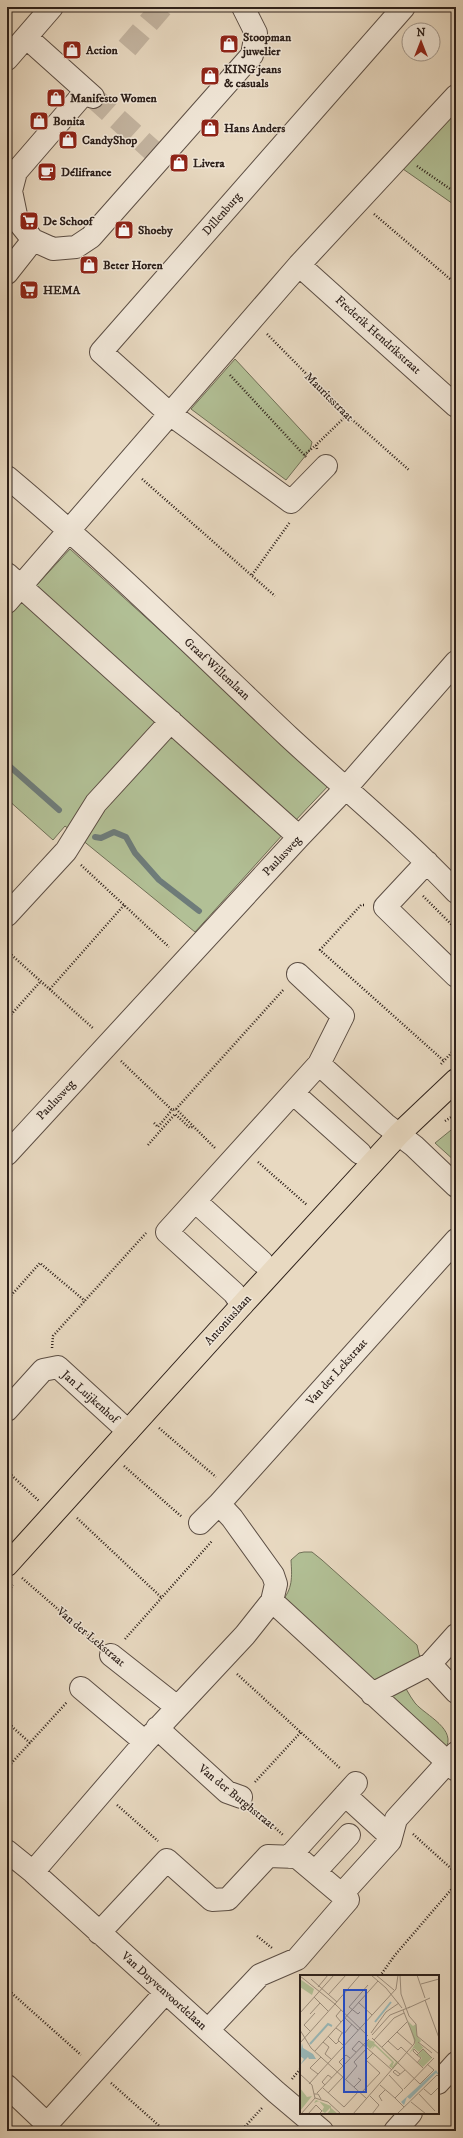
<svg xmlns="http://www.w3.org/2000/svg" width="463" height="2138" font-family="'IM FELL DW Pica',serif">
	<rect width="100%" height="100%" fill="#e8d9c1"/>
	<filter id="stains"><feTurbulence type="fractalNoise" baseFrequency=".005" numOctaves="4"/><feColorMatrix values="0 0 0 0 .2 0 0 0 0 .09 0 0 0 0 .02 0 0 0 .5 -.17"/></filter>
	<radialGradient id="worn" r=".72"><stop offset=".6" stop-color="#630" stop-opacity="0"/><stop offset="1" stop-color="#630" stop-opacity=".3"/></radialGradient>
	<path fill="#b2c096" stroke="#707058" d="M451 114 456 120V206L403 169Z
		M235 359 312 442 310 450 286 480 191 409Z
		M70 549 330 784 294 822 36 586Z
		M26 596 284 833 195 932 65 826 53 840 7 799V617Z
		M456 1126V1162L435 1143Z
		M304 1552H312L322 1560 417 1645 420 1658 401 1678C405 1687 409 1695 415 1703 426 1716 458 1729 445 1750L281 1602C293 1589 292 1577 291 1560L299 1553Z"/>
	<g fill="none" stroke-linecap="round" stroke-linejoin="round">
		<path stroke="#6e7c7a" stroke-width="6" d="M7 764 59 810
			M95 837 101 838 114 832 126 837 135 853 159 880 199 911"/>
		<path stroke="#c3b4a0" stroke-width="22" stroke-dasharray="22 11" stroke-linecap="butt" d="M127 48 162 7
			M93 97 154 152"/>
		<defs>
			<path id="minor" d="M26 37 93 97
				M7 59 52 7
				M86 91 16 172 11 191 17 220 33 240 53 249 76 247 91 237 252 55 256 33 243 7
				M299 265 456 406
				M7 273 33 240
				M326 466 291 502 170 414 101 352 404 7
				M7 477C105 559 196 649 289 737 345 789 404 837 456 892
				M7 574 299 837
				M7 602 299 265 456 96
				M427 862 385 907 456 976
				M7 915 66 851 96 803 171 721
				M298 974 343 1016 319 1064
				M293 1093 360 1153
				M7 1154 299 837 345 789 456 662
				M195 1201 262 1262
				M242 1305 234 1293 167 1232 319 1064 385 1124 414 1146 456 1186
				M7 1410 43 1370 58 1367 128 1431
				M200 1523 219 1504
				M272 1601 456 1770
				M111 1655 177 1707
				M430 1664 456 1635
				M81 1688 145 1742
				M372 1694 430 1664 456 1692
				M157 1728 227 1792 241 1797
				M345 1795 391 1837
				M7 1851 33 1872 276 2092 322 2131
				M289 1857 356 1783
				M33 1872 145 1742 245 1635 272 1601 276 1584 273 1575 232 1518 219 1504 456 1240
				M315 1872 349 1835
				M341 1895 390 1841 396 1819 456 1753
				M99 1933 167 1860 212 1900 228 1899 268 1856 297 1857 348 1900 297 1959 260 1975 208 2030
				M438 2083 456 2063
				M7 2086 47 2124
				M47 2131V2124L165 1993
				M395 2131 411 2113"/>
			<path id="major" d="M7 1565 242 1305 399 1134 456 1080"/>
		</defs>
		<use href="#minor" stroke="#5c4e44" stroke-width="24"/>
		<use href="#major" stroke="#2d201a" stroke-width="24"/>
		<path stroke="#2d201a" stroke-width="2.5" stroke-dasharray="1 2" stroke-linecap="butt" d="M417 166 456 193
			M374 214 456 284
			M267 334 347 415 409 470
			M230 375 306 457
			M317 449 316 445 347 415
			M304 455 316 445
			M142 479 275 596
			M252 575 290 522
			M81 865 169 947
			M423 896 456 929
			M364 905H361L320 950 444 1061
			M7 951 94 1029
			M50 989 124 905
			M7 1019 41 981
			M121 1061 172 1110 176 1109
			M441 1064 456 1048
			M176 1109 284 989
			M176 1109 216 1149
			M445 1121 456 1114
			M154 1123 158 1127 172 1110
			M148 1145 175 1114 190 1128 192 1127
			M258 1162 307 1205
			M7 1300 40 1263 85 1301
			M52 1348 53 1336 146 1233
			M159 1428 216 1477
			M124 1466 182 1517
			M7 1471 39 1501
			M77 1518 162 1598
			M22 1578 97 1643
			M7 1592 13 1585
			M125 1639 212 1541
			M237 1674 341 1769
			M7 1722 30 1743
			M7 1768 67 1702
			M255 1782 301 1732
			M117 1805 158 1841
			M255 1810 283 1835
			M413 1834 456 1873
			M257 1936 272 1948
			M380 1976 395 1955 456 1884
			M7 1989 81 2055
			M292 2079 301 2068
			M111 2083 165 2131
			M241 2131 262 2108"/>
		<use href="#minor" stroke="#f0e6d7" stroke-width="22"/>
		<use href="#major" stroke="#e8d9c1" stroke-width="22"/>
	</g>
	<defs>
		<symbol id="shop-square" viewBox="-11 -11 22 22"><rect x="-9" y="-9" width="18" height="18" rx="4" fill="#8f2418" stroke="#f0e6d7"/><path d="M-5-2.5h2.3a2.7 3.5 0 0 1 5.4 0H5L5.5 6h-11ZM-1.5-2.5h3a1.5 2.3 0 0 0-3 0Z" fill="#fff"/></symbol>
		<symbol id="cafe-square" viewBox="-11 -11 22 22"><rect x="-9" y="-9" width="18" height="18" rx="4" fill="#8f2418" stroke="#f0e6d7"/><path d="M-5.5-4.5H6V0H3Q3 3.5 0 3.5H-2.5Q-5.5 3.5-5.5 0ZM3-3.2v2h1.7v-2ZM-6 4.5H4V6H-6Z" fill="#fff"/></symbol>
		<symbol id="supermarket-square" viewBox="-11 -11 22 22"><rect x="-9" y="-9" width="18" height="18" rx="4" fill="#8f2418" stroke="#f0e6d7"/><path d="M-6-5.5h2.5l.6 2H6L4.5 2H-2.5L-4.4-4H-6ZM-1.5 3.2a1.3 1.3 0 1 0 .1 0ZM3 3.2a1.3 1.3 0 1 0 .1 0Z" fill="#fff"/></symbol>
	</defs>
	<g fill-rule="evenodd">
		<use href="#shop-square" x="218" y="33" width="22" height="22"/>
		<use href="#shop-square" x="61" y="39" width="22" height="22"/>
		<use href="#shop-square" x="199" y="65" width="22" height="22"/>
		<use href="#shop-square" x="45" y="87" width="22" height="22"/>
		<use href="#shop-square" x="28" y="110" width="22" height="22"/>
		<use href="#shop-square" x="199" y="117" width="22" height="22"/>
		<use href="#shop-square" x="57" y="129" width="22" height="22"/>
		<use href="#shop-square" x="168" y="152" width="22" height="22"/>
		<use href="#cafe-square" x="36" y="161" width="22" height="22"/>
		<use href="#supermarket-square" x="18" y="210" width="22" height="22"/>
		<use href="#shop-square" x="113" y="219" width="22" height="22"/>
		<use href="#shop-square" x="78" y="254" width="22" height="22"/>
		<use href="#supermarket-square" x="18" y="279" width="22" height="22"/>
	</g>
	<g text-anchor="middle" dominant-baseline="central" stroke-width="3" stroke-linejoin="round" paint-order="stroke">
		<g font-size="12" font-weight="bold" fill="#2d201a" stroke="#f0e6d7" text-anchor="start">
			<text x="243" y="37">Stoopman<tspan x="243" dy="14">juwelier</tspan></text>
			<text x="86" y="50">Action</text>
			<text x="224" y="69">KING jeans<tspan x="224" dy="14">&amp; casuals</tspan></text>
			<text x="70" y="98">Manifesto Women</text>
			<text x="53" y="121">Bonita</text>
			<text x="224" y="128">Hans Anders</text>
			<text x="82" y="140">CandyShop</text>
			<text x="193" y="163">Livera</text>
			<text x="61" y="172">Délifrance</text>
			<text x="43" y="221">De Schoof</text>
			<text x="138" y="230">Shoeby</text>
			<text x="103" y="265">Beter Horen</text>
			<text x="43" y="290">HEMA</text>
		</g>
		<g font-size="12" fill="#2d201a" stroke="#f0e6d7">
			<text transform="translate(222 214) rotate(-49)">Dillenburg</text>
			<text transform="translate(378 335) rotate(42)">Frederik Hendrikstraat</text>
			<text transform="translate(329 397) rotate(45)">Mauritsstraat</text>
			<text transform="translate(217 669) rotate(43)">Graaf Willemlaan</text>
			<text transform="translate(282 856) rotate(-47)">Paulusweg</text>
			<text transform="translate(56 1100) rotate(-47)">Paulusweg</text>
			<text transform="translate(228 1320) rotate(-48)">Antoniuslaan</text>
			<text transform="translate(337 1372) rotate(-48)">Van der Lekstraat</text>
			<text transform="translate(90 1397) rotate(42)">Jan Luijkenhof</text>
			<text transform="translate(91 1637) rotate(40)">Van der Lekstraat</text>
			<text transform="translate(237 1797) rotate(39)">Van der Burghstraat</text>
			<text transform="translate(164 1991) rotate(42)">Van Duyvenvoordelaan</text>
		</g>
	</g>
	<g transform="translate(300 1975)">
		<rect width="139" height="139" fill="#e8d9c1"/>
		<path d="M0 4 14 14 12 20 0 12ZM108 46 113 51 116 49 117 61 121 66 119 68 128 78 123 73 119 77 114 73 109 79 115 69ZM69 65 75 67 74 68 94 87 92 92 96 87 76 67 98 87 93 94 89 91 92 87 75 71 71 75 74 70 70 74 65 69ZM123 74 132 83 123 92 118 88 122 83 118 80ZM0 113 7 122 12 121 0 136ZM16 125 31 131V133L38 139H27L30 135V133L25 138 22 136 24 132 19 126 14 128Z" fill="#b2c096"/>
		<path d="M2 68 3 73 13 79 16 84H9L8 82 0 90 4 84 0 81ZM136 95 139 100 136 98 110 124 107 122 104 130 101 127Z" fill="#99b9ba"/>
		<path fill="none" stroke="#99b9ba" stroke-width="2" d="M75 47 91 27M10 69 28 49 32 51"/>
		<path fill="none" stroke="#9d8f7e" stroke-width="1" d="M60 0 35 29 68 61M71 0 86 13 102 33M76 0 94 15M100 0 101 19 109 41 116 49 117 61 139 79M117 0 125 23M0 1 35 29 0 68M11 4 37 27M121 9 139 4M18 12 28 0M28 20 46 0M14 22 28 36M125 25 139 63M58 27 72 40M108 33 130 23M60 37 58 39 49 32 68 10M0 38 34 0M10 39 20 28M45 43 58 55M41 47 36 41 41 35M36 53 44 59 52 49M0 55 11 73 67 124M10 56 4 50 15 38M97 57 113 71M42 58 38 65 44 71M71 58 86 37 99 28M72 60 90 40 110 32M28 61 36 69 39 66M72 63 120 109 134 95 127 89M74 65 94 43 104 38M88 66 98 75 101 72 123 93M23 67 29 72 25 79 31 84M118 67 132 78M82 72 107 47M15 76 78 6M56 77 52 74 59 66 92 95M117 80 113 76 114 74 118 78M117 88 121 83 117 80 123 74 132 83M43 91 39 87 46 80 50 83M0 99 12 110 14 119M18 99 10 93 21 82M100 99 95 95 93 97 98 101 105 95M46 104 57 91 54 87 67 73M9 109 96 14 98 0M25 110 22 107 28 100 32 103M80 110 95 123 103 115 89 100M54 112 61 105 58 103M23 113 44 132 59 116M104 114 134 83M124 114 131 120 139 112M17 118 69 64M28 118 43 102M61 118 80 98 66 85 73 78M119 119 135 136M70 121 79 130 72 139M95 123 104 132M21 124 18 119H14L15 123 28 127 41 139M82 126 79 121 85 115M111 127 126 139M1 139 15 123M8 139 16 130 22 136 19 139M53 139 114 69 115 65 103 35M97 139 137 100 139 102"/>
		<path fill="#1d4ed8" fill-opacity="0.15" stroke="#1d4ed8" stroke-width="2" d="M44 15H66V117H44Z"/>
		<rect width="139" height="139" fill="none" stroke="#2d201a" stroke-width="2"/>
	</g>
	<rect width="463" height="2138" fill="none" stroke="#e8d9c1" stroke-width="24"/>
	<rect x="8" y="8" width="447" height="2122" fill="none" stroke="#2d201a" stroke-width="2"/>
	<rect x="12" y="12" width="439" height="2114" fill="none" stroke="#2d201a"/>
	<g transform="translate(421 42)"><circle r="19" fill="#f0e6d7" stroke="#a2978b"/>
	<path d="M0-3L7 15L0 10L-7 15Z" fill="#8f2418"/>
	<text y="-6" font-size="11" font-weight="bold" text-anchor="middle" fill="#2d201a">N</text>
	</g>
	<rect width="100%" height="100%" filter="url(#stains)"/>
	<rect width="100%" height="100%" fill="url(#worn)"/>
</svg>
